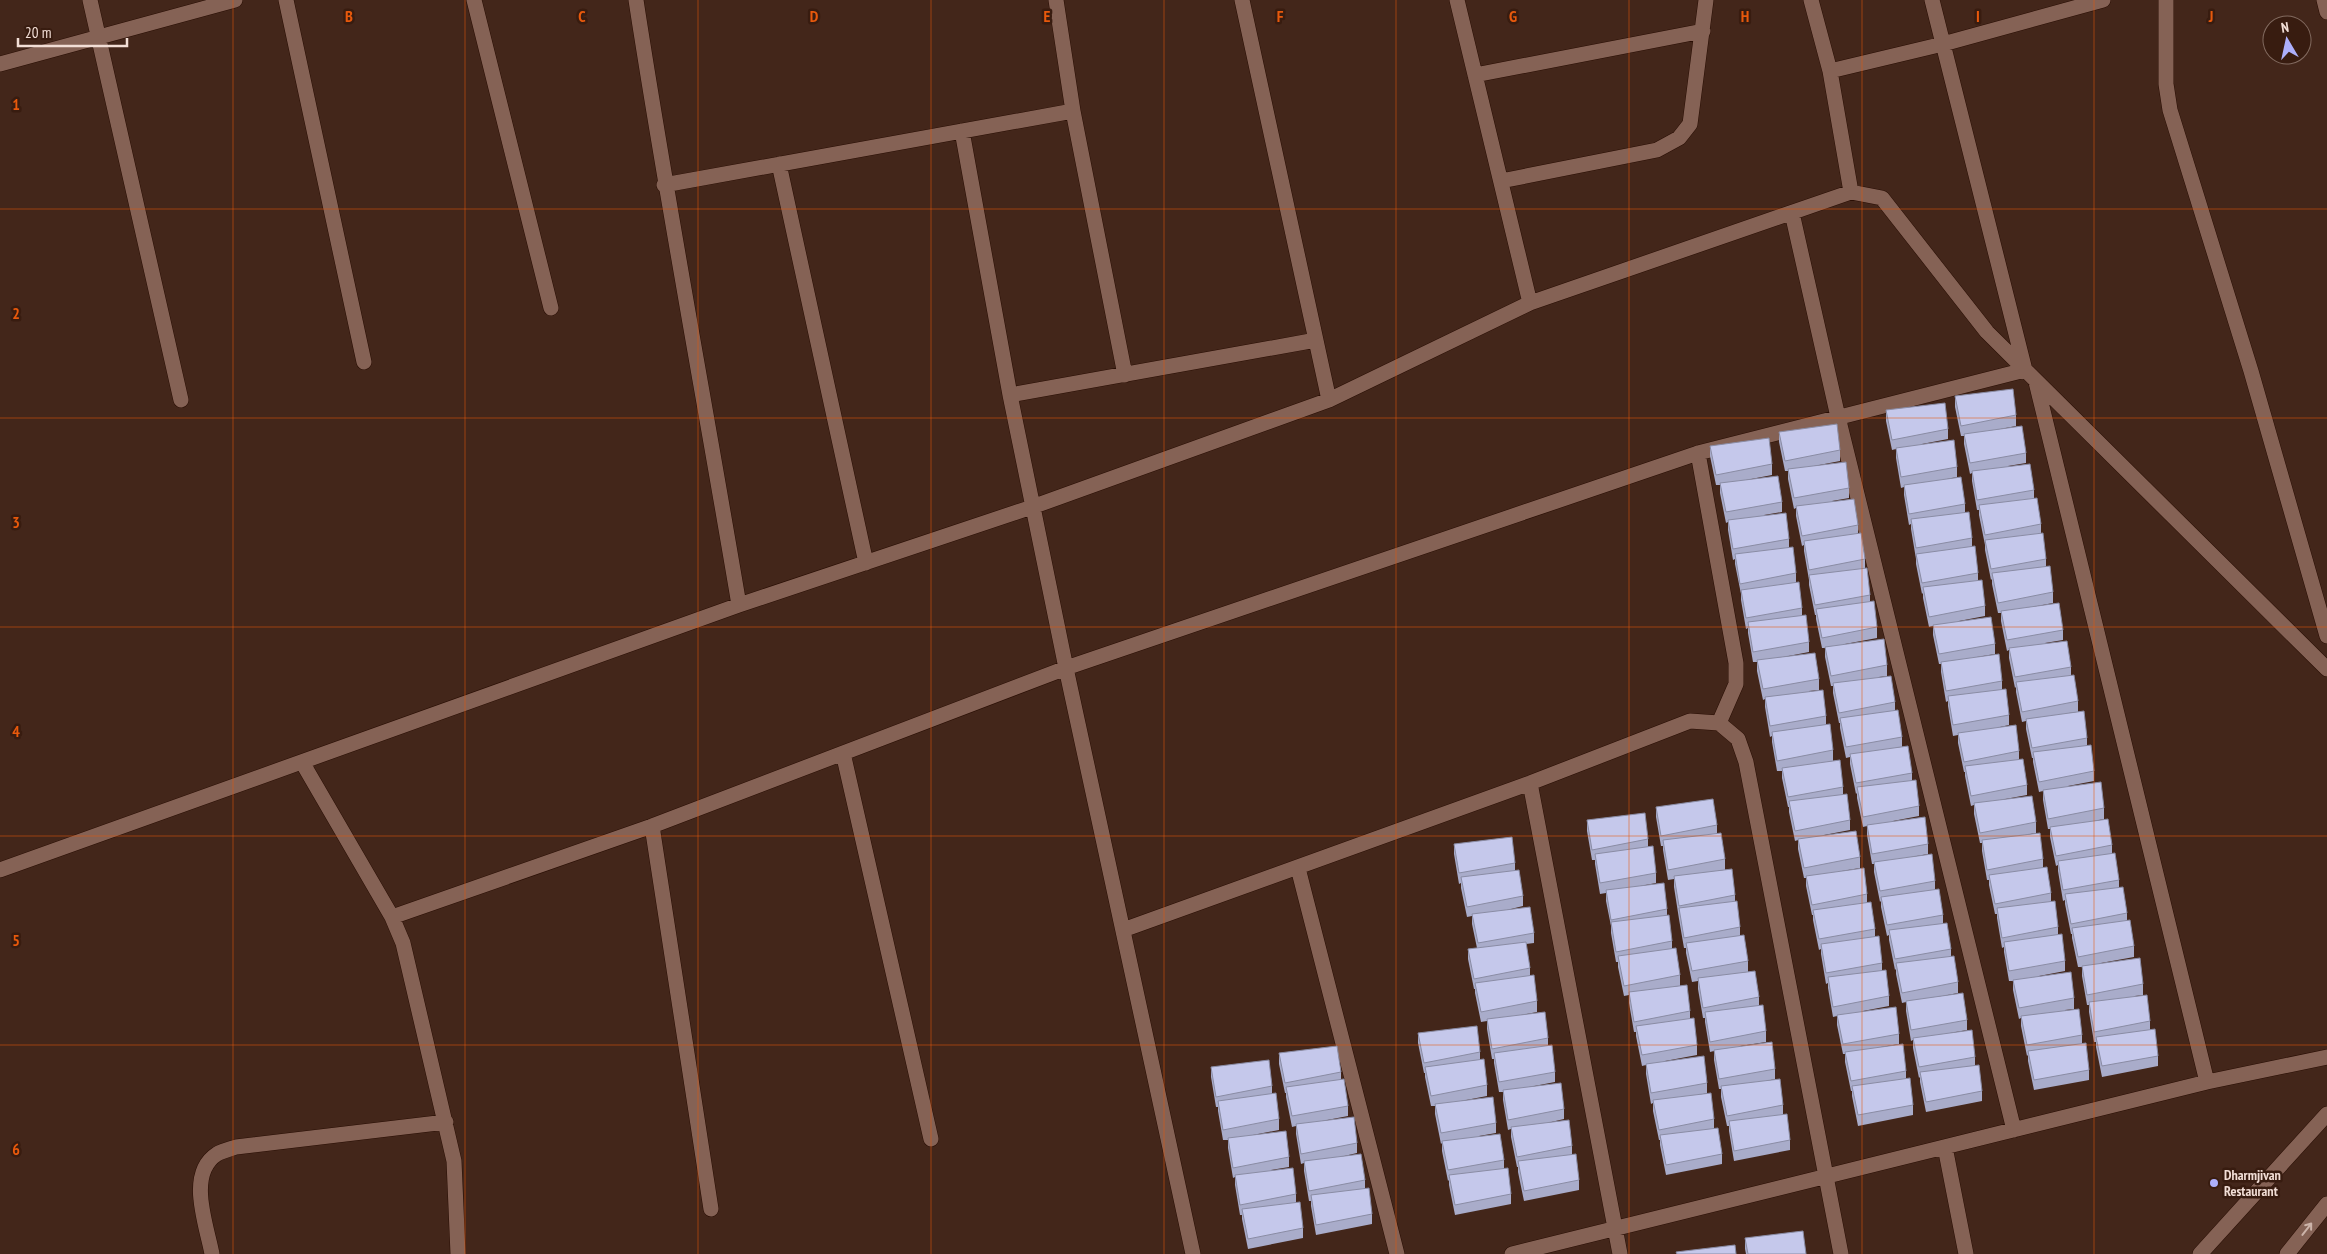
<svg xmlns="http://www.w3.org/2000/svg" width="2327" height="1254" font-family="'PT Sans Narrow',sans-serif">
	<rect width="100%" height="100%" fill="#43261a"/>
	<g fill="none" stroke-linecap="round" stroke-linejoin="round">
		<defs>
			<path id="minor" d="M90 0 181 400
				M286 0 364 362
				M474 0 551 308
				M636 0C667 202 705 403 739 605
				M1242 0 1329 400
				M1457 0 1530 303
				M1811 0 1830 71 1851 192
				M2166 0V84L2170 110 2251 371 2327 636
				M2324 0 2327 12
				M0 64 235 0
				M1830 71 1943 44 2103 0
				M1475 75 1703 31
				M1073 111 1125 375
				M779 164 866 563
				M1501 181 1657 150 1679 138 1690 124 1706 0
				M664 185 1073 111 1056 0
				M1792 213 1838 417 2014 1130
				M2036 382 2207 1082
				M1010 395 1316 340
				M1698 453 1736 663V684L1719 723
				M843 753 931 1139
				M302 762 392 917 403 943 454 1161 458 1254
				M1530 783 1620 1254
				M652 826 711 1209
				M1298 868 1397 1254
				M0 870 739 605 1032 507 1329 400 1530 303 1851 192 1882 198 1987 332 2327 669
				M392 917 652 826 1066 668 1010 395 962 131
				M1123 930 1530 783 1690 721 1719 723 1738 739 1746 762 1841 1254
				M1945 1147 1966 1254
				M212 1254C207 1226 186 1174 217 1154 222 1151 230 1149 236 1147L446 1122
				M1193 1254 1066 668 1698 453 2025 370 1932 0
				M1512 1254 2207 1082 2327 1057
				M2200 1254 2327 1114
				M2287 1254 2327 1204"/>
		</defs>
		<use href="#minor" stroke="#290e04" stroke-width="16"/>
		<use href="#minor" stroke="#856255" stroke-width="15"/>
	</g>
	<path fill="#a9acca" d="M1955 396 2016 415V426L1990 431 2026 453V463L2008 466 2034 490V498L2041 524V533L2046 559V567L2053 592V603L2027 608 2063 630V640L2045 643 2071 667V675L2078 701V712L2069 713 2087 738V745L2094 771V781L2068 786 2104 808V819L2094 821 2112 845V854L2119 880V887L2127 913V921L2134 946V957L2101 963 2143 984V995L2135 996 2150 1021V1030L2158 1056V1066L2102 1077 2096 1047V1042H2094L2089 1012V1005H2087L2082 976V967H2078L2072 938V934H2071L2065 904V900L2063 901 2058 871V865L2056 866 2050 837V829H2048L2043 800V791L2039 792 2033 762V758H2032L2026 729V721L2022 722 2016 692V687L2015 688 2009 658V650L2007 651 2001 621V613H1998L1992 584V579L1991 580 1985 550V545L1979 515V510H1977L1972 481V473L1970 474 1964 444V436H1961L1955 407Z
		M1886 410 1948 429V439L1922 444 1957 467V477L1947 479 1965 504V512L1972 538V547L1978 573V580L1985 606V616L1959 621 1995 644V654L1977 657 2002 681V689L2009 715V725L2000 727 2019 751V759L2027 785V795L2000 800 2036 822V833L2025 835 2043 859V868L2051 893V901L2058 927V935L2065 961V971L2039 976 2074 998V1009L2065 1010 2082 1035V1044L2089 1070V1080L2034 1090 2028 1061V1055L2027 1056 2021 1026V1018L2019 1019 2013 990V981H2009L2004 952V947L2002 948 1997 918V914H1995L1989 885V880H1987L1982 851V843H1980L1974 814V805L1971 806 1965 776V772H1964L1958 743V735L1953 736 1948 706V701L1946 702 1941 672V664H1939L1933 635V626L1929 627 1923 598V593L1922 594 1916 564V559L1911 529V524L1909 525 1904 495V487L1901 488 1896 458V449L1892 450 1886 421Z
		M1779 432 1840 450V461L1814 466 1849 488V498L1832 501 1858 525V533L1865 559V568L1870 595V602L1877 627V638L1845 644 1887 665V676L1879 677 1895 702V711L1902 737V747L1895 748 1912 773V780L1919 806V816L1893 821 1928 844V854L1911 857 1935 881V889L1943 915V923L1951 949V957L1958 982V993L1932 998 1967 1020V1030L1950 1033 1975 1057V1065L1982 1091V1101L1926 1112 1920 1082V1077L1919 1078 1913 1048V1040L1911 1041 1906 1011V1002L1902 1003 1896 974V969L1895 970 1889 940V935L1887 936 1881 907V901L1880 902 1874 872V864H1872L1867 835V826L1863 827 1857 798V793L1856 794 1850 764V757L1846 758 1840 728V723H1839L1833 693V686H1831L1825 657V648H1822L1816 619V615H1815L1809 585V580L1804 551V545L1802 546 1796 516V508L1794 509 1788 479V471H1785L1779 442Z
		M1710 446 1772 464V475L1746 480 1782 502V512L1764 515 1789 539V547L1796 573V582L1802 608V616L1809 642V652L1778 658 1819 679V690L1809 691 1826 716V725L1833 750V761L1827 762 1843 787V794L1850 820V830L1824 835 1860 857V868L1842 871 1867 894V903L1875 929V937L1882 963V970L1889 996V1006L1863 1011 1899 1034V1044L1881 1047 1906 1071V1079L1913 1105V1115L1858 1126 1852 1096V1091H1851L1845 1062V1054H1843L1837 1025V1016L1833 1017 1828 988V983L1826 984 1821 954V949L1819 950 1813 920V915H1812L1806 886V878H1804L1798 849V840L1795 841 1789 812V807H1788L1782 778V771H1777L1772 742V736L1770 737 1765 707V699L1763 700 1757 671V662H1753L1748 633V628L1746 629 1741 600V594L1735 564V559L1733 560 1728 530V522L1726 523 1720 493V485H1716L1710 456Z
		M1656 807 1717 825V833L1725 859V870L1717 871 1735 895V901L1740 927V936L1748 961V972L1740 973 1759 997V1005L1766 1031V1042L1740 1046 1775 1069V1079L1766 1081 1783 1105V1114L1790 1140V1150L1734 1161 1729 1131V1126H1727L1721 1097V1089H1719L1714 1060V1051L1710 1052 1705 1022V1018H1703L1698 989V981L1692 982 1686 953V948H1684L1679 919 1674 887V879L1668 880 1663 850V846H1661L1656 817Z
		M1587 820 1648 839V847L1656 873V883L1640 886 1667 909V915L1672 941V949L1680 975V986L1673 987 1690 1011V1019L1697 1045V1055L1665 1061 1707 1083V1093L1699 1095 1714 1119V1128L1722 1154V1164L1666 1175 1660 1145V1140H1659L1653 1111V1103L1651 1104 1646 1074V1065L1642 1066 1636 1036V1032H1634L1629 1003V995L1624 996 1618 967V962H1616L1611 933V926L1606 901V893L1600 894 1595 864V860H1592L1587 831Z
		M1454 844 1515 863V871L1523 896V906L1507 910 1534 933V943L1526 944 1530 968V976L1537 1001V1012L1521 1015 1548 1038V1046L1555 1072V1082L1529 1087 1564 1109V1119L1547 1123 1572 1146V1154L1579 1180V1190L1524 1201 1518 1172V1167H1517L1511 1137V1129L1508 1130 1503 1100V1092H1499L1494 1063V1059H1492L1487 1029V1021L1481 1022 1475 993V989H1474L1468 959V949L1477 948 1472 924V916L1467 917 1461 888V883L1459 884 1454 854Z
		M1418 1033 1480 1052V1060L1487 1085V1096L1461 1101 1496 1123V1133L1479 1136 1504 1160V1168L1511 1194V1204L1455 1215 1449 1185V1180L1448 1181 1442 1151V1143L1441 1144 1435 1114V1106H1431L1425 1077V1073H1424L1418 1043Z
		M1279 1053 1341 1072V1080L1348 1106V1116L1322 1121 1357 1143V1153L1340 1157 1365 1180V1188L1372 1214V1224L1316 1235 1311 1206V1201H1309L1304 1171V1163L1301 1164 1296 1134V1126L1292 1127 1286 1097V1093H1285L1279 1064Z
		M1211 1067 1272 1086V1094L1279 1119V1130L1253 1135 1289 1157V1167L1271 1170 1296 1194V1202L1303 1228V1238L1248 1249 1242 1219V1215H1240L1235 1185V1177L1233 1178 1228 1148V1140H1223L1218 1111V1107H1216L1211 1077Z
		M1745 1238 1806 1254H1746L1745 1249Z"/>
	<path fill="#c5c8eb" stroke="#8a8ca4" d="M2013 389 2016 415 1961 426 1955 396Z
		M1945 403 1948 429 1892 440 1886 410Z
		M1837 424 1840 450 1785 461 1779 432Z
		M2022 426 2026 453 1970 463 1964 434Z
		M1769 438 1772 464 1716 475 1710 446Z
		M1954 440 1957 467 1901 477 1896 448Z
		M1846 462 1849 488 1794 498 1788 469Z
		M2030 464 2034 490 1977 500 1972 471Z
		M1778 476 1782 502 1726 512 1720 483Z
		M1961 477 1965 504 1909 514 1904 485Z
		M2037 498 2041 524 1985 535 1979 505Z
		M1854 499 1858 525 1802 536 1796 506Z
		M1969 512 1972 538 1916 548 1911 519Z
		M1786 513 1789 539 1733 549 1728 520Z
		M1861 533 1865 559 1809 570 1804 541Z
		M2043 533 2046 559 1991 569 1985 540Z
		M1975 546 1978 573 1922 583 1916 554Z
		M1793 547 1796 573 1740 584 1735 554Z
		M2050 566 2053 592 1998 603 1992 573Z
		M1867 568 1870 595 1815 605 1809 575Z
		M1982 580 1985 606 1929 617 1923 587Z
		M1799 582 1802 608 1746 618 1741 590Z
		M1874 601 1877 627 1822 638 1816 609Z
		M2059 603 2063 630 2007 640 2001 611Z
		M1806 615 1809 642 1753 652 1748 622Z
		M1991 617 1995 644 1939 654 1933 625Z
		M1884 639 1887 665 1831 676 1825 647Z
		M2067 641 2071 667 2015 677 2009 648Z
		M1815 653 1819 679 1763 689 1757 660Z
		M1999 654 2002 681 1946 691 1941 662Z
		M2074 675 2078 701 2022 712 2016 682Z
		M1891 676 1895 702 1839 713 1833 683Z
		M2006 689 2009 715 1953 725 1948 696Z
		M1823 690 1826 716 1770 726 1765 697Z
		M1898 710 1902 737 1846 747 1840 718Z
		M2084 711 2087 738 2032 748 2026 719Z
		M1830 724 1833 750 1777 761 1772 732Z
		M2016 725 2019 751 1964 762 1958 733Z
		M2091 745 2094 771 2039 782 2033 752Z
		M1908 746 1912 773 1856 783 1850 754Z
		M2023 759 2027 785 1971 796 1965 766Z
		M1840 760 1843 787 1788 797 1782 768Z
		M1916 780 1919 806 1863 817 1857 787Z
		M2101 782 2104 808 2048 819 2043 790Z
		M1847 794 1850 820 1795 831 1789 801Z
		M2032 796 2036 822 1980 833 1974 803Z
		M1713 799 1717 825 1661 836 1656 807Z
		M1645 813 1648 839 1592 850 1587 820Z
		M1925 817 1928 844 1872 854 1867 825Z
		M2108 819 2112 845 2056 856 2050 827Z
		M1856 831 1860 857 1804 868 1798 839Z
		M1721 833 1725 859 1668 870 1663 840Z
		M2040 833 2043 859 1987 870 1982 840Z
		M1512 837 1515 863 1459 873 1454 844Z
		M1653 846 1656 873 1600 883 1595 854Z
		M2115 853 2119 880 2063 890 2058 861Z
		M1932 854 1935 881 1880 891 1874 862Z
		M2047 867 2051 893 1995 904 1989 875Z
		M1864 868 1867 894 1812 905 1806 876Z
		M1732 869 1735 895 1679 906 1674 876Z
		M1519 870 1523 896 1467 907 1461 877Z
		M1664 883 1667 909 1611 920 1606 890Z
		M2123 887 2127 913 2071 924 2065 894Z
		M1939 889 1943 915 1887 925 1881 897Z
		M1737 901 1740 927 1684 938 1679 908Z
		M2055 901 2058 927 2002 938 1997 908Z
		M1871 902 1875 929 1819 939 1813 910Z
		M1530 907 1534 933 1478 943 1472 914Z
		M1669 915 1672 941 1616 952 1611 922Z
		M2130 920 2134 946 2078 957 2072 928Z
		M1947 923 1951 949 1895 959 1889 930Z
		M2062 934 2065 961 2009 971 2004 942Z
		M1744 935 1748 961 1692 971 1686 943Z
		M1879 936 1882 963 1826 973 1821 944Z
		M1526 942 1530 968 1474 979 1468 949Z
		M1676 948 1680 975 1624 986 1618 956Z
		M1954 956 1958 982 1902 993 1896 963Z
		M2140 958 2143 984 2087 995 2082 966Z
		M1886 970 1889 996 1833 1007 1828 977Z
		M1755 971 1759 997 1703 1008 1698 978Z
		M2071 972 2074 998 2019 1008 2013 980Z
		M1534 975 1537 1001 1481 1012 1475 983Z
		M1687 985 1690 1011 1634 1022 1629 992Z
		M1963 993 1967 1020 1911 1030 1906 1001Z
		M2147 995 2150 1021 2094 1032 2089 1002Z
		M1763 1005 1766 1031 1710 1042 1705 1012Z
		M1896 1007 1899 1034 1843 1044 1837 1015Z
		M2079 1009 2082 1035 2027 1045 2021 1016Z
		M1545 1012 1548 1038 1492 1049 1487 1019Z
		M1694 1018 1697 1045 1642 1055 1636 1026Z
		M1477 1026 1480 1052 1424 1063 1418 1033Z
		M2155 1029 2158 1056 2102 1066 2096 1037Z
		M1972 1030 1975 1057 1919 1067 1913 1038Z
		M1772 1042 1775 1069 1719 1079 1714 1050Z
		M2086 1043 2089 1070 2034 1080 2028 1051Z
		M1903 1044 1906 1071 1851 1081 1845 1052Z
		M1552 1045 1555 1072 1499 1082 1494 1053Z
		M1337 1046 1341 1072 1285 1083 1279 1053Z
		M1704 1056 1707 1083 1651 1093 1646 1064Z
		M1484 1059 1487 1085 1431 1096 1425 1067Z
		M1269 1060 1272 1086 1216 1097 1211 1067Z
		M1979 1065 1982 1091 1926 1102 1920 1072Z
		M1910 1078 1913 1105 1858 1115 1852 1086Z
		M1344 1079 1348 1106 1292 1116 1286 1087Z
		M1780 1079 1783 1105 1727 1116 1721 1086Z
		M1561 1083 1564 1109 1508 1120 1503 1090Z
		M1276 1093 1279 1119 1223 1130 1218 1101Z
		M1711 1093 1714 1119 1659 1130 1653 1100Z
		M1493 1097 1496 1123 1441 1133 1435 1104Z
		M1787 1114 1790 1140 1734 1151 1729 1121Z
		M1354 1117 1357 1143 1301 1154 1296 1124Z
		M1569 1120 1572 1146 1517 1157 1511 1127Z
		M1718 1128 1722 1154 1666 1165 1660 1135Z
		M1286 1131 1289 1157 1233 1168 1228 1138Z
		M1500 1134 1504 1160 1448 1170 1442 1141Z
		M1361 1154 1365 1180 1309 1191 1304 1161Z
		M1576 1154 1579 1180 1524 1191 1518 1161Z
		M1293 1168 1296 1194 1240 1205 1235 1175Z
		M1508 1168 1511 1194 1455 1205 1449 1175Z
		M1369 1188 1372 1214 1316 1225 1311 1195Z
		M1300 1202 1303 1228 1248 1239 1242 1209Z
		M1803 1231 1806 1254H1748L1745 1238Z
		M1735 1245 1736 1254H1677L1676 1252Z"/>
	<defs><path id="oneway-shaft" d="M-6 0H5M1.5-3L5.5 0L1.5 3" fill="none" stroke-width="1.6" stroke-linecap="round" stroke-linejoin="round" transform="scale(1.25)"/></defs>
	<use stroke="#ccb3a9" href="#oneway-shaft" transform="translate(2307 1229) rotate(-52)"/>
	<path fill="none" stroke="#e8590c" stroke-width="1" stroke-opacity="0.55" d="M233 0V1254M465 0V1254M698 0V1254M931 0V1254M1164 0V1254M1396 0V1254M1629 0V1254M1862 0V1254M2094 0V1254M0 209H2327M0 418H2327M0 627H2327M0 836H2327M0 1045H2327"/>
	<circle fill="#adaffb" stroke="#381c10" stroke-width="2" cx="2214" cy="1183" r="5"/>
	<g text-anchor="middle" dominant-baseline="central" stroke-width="5" stroke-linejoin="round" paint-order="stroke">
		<g font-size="14" font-weight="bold" fill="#f2ded6" stroke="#381c10" text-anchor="start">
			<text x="2224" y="1175">Dharmjivan<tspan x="2224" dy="16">Restaurant</tspan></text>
		</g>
	</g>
	<g font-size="16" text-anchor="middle" font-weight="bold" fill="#e8590c" stroke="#381c10" stroke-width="5" stroke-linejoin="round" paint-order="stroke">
		<text x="349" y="22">B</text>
		<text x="582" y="22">C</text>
		<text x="814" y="22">D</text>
		<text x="1047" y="22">E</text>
		<text x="1280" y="22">F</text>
		<text x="1513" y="22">G</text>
		<text x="1745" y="22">H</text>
		<text x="1978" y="22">I</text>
		<text x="2211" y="22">J</text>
		<text x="16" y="110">1</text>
		<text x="16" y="319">2</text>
		<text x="16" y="528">3</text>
		<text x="16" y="737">4</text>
		<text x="16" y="946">5</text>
		<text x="16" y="1155">6</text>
	</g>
	<g transform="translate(2287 40) rotate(351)"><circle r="24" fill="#381c10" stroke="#826a5f"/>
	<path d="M0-4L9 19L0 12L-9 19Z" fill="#adaffb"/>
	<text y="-8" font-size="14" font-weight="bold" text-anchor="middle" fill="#f2ded6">N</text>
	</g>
	<path d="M18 38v8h109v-8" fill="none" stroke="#f2ded6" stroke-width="2.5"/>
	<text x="25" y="38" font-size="15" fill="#f2ded6" stroke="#381c10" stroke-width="4" paint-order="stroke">20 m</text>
</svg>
